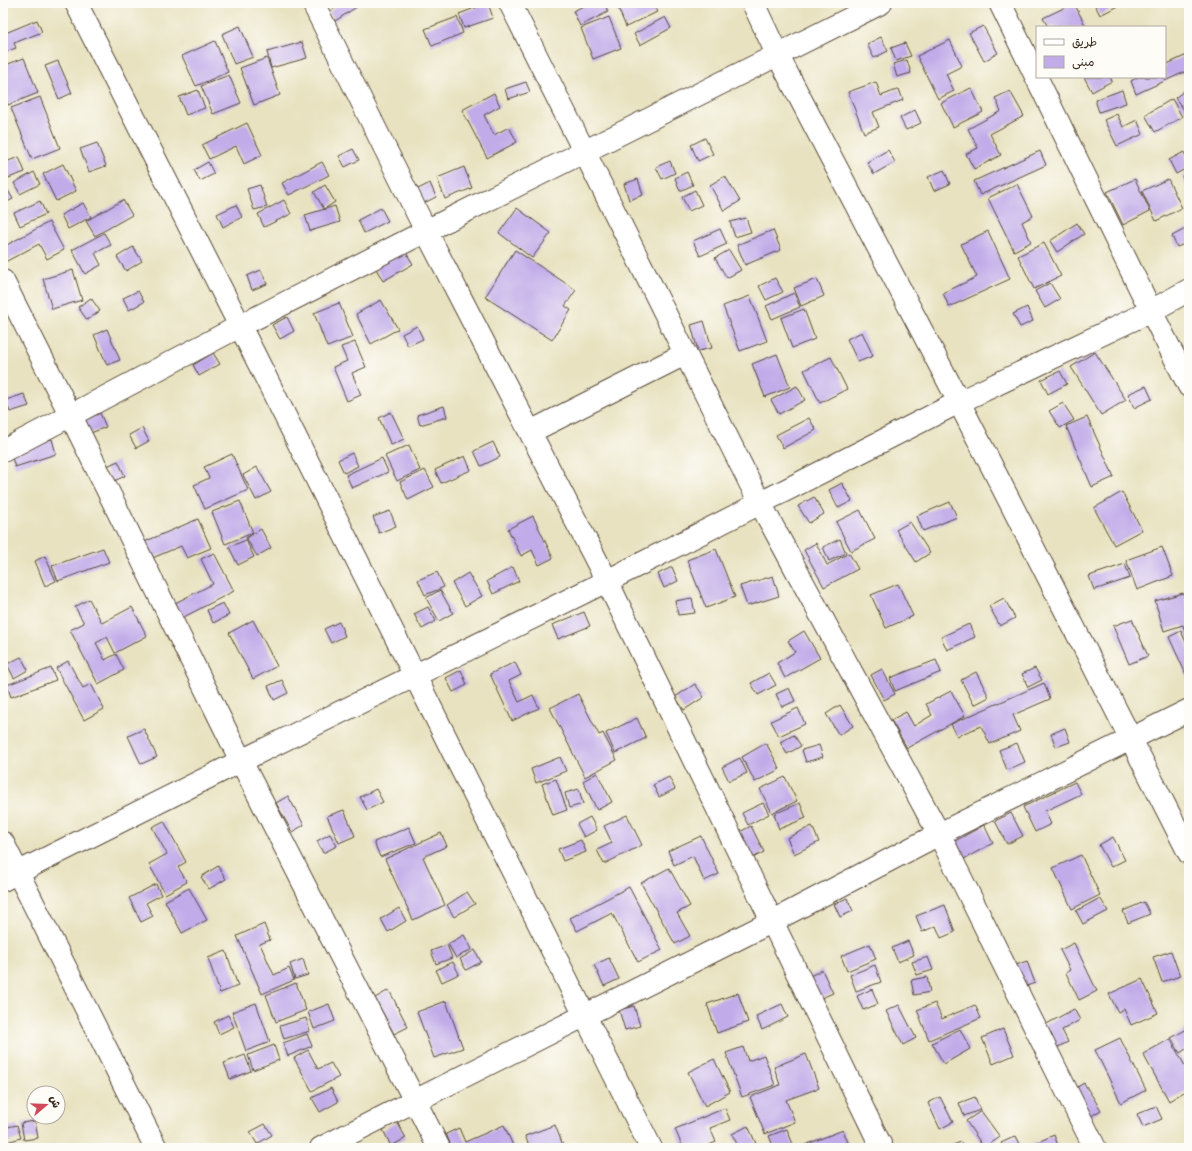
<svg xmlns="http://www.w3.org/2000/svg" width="1192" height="1151" font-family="Sriracha,'Playpen Sans Arabic',sans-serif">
	<rect width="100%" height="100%" fill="#fdfcf7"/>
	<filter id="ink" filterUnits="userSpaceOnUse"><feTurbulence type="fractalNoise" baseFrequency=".025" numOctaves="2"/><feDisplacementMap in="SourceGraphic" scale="8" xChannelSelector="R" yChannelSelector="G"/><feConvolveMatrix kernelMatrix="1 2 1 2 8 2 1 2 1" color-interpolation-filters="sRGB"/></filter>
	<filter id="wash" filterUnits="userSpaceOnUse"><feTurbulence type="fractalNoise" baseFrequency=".012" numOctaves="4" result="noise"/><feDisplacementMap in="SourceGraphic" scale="16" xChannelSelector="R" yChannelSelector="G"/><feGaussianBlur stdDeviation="0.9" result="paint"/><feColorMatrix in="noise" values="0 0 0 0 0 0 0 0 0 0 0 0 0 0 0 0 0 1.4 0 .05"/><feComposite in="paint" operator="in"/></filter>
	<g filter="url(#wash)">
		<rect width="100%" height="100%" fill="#e8e2c0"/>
		<g id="blocks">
			<path fill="#c1abe9" d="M343 3H360L361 4 335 21 329 12Z
				M488 3 493 18 464 28 459 14Z
				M590 3H604L608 12 580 26 573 11Z
				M616 3H653L657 12 626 27Z
				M1074 3 1086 27H1048L1043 18Z
				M1094 3H1125L1100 15Z
				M457 17 463 33 432 46 425 29Z
				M609 17 621 48 593 59 581 28Z
				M665 17 671 28 640 45 634 34Z
				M37 20 42 32 14 43 16 48 3 53V34Z
				M240 26 253 57 234 64 222 34Z
				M983 26 998 53 984 61 969 33Z
				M881 37 888 51 874 58 867 44Z
				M950 40 962 66 946 74 954 91 938 99 917 56Z
				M215 41 228 72 196 86 182 56Z
				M302 42 307 58 271 68 267 52Z
				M905 43 911 56 896 61 891 48Z
				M1189 54V70L1136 94 1131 81 1138 77H1165V65Z
				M24 58 38 93 8 105 3 93V66Z
				M267 58 280 95 254 105 240 68Z
				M907 60 911 73 897 77 893 64Z
				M58 61 72 93 59 99 45 66Z
				M229 75 241 103 213 114 201 86Z
				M1084 77H1110L1112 81 1092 92Z
				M526 82 530 92 508 99 505 89Z
				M876 82 881 96 899 89 903 100 873 112 879 127 864 133 848 92Z
				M1189 87V108L1185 111 1175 98Z
				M971 88 983 112 953 127 941 103Z
				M198 90 205 108 186 115 179 97Z
				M1122 90 1126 103 1099 112 1095 100Z
				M1010 91 1024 116 990 134 1001 155 974 169 966 154 978 148 968 129 1001 111 995 98Z
				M494 93 500 106 484 115 494 135 509 127 517 142 487 158 462 110Z
				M40 97 60 148 32 159 11 108Z
				M1172 99 1182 117 1155 132 1145 115Z
				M915 110 921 123 906 130 900 118Z
				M1117 114 1123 127 1137 120 1143 134 1117 146 1104 120Z
				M247 123 262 155 244 164 236 146 209 159 202 145Z
				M705 138 713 154 698 161 691 145Z
				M97 143 106 166 89 172 80 149Z
				M353 149 359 160 345 167 339 156Z
				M888 150 895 162 874 174 867 162Z
				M1040 151 1046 165 980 195 974 181Z
				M1184 152 1189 163V167L1176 174 1169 160Z
				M19 157 25 172 3 180V163Z
				M670 161 675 173 662 179 656 167Z
				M208 162 214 174 200 181 194 170Z
				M322 162 329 175 289 195 282 183Z
				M63 164 76 191 56 201 43 174Z
				M464 167 472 188 445 199 437 178Z
				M944 170 950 184 934 191 928 177Z
				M34 172 40 184 20 194 14 183Z
				M687 172 693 185 680 191 675 178Z
				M1189 173V194L1182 176Z
				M725 176 740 201 724 211 710 185Z
				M638 179 643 195 629 200 624 184Z
				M1135 179 1150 211 1123 225 1107 192Z
				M1168 179 1182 208 1156 221 1142 191Z
				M430 183 436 197 422 204 416 190Z
				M1017 184 1033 216 1022 222 1031 242 1014 251 988 198Z
				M260 185 267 207 254 210 247 189Z
				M325 185 335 202 324 209 314 192Z
				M6 187 13 199 3 204V188Z
				M695 190 702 205 689 211 682 197Z
				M123 200 132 215 95 236 86 221Z
				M284 200 291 214 264 227 258 214Z
				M40 201 46 214 20 226 14 213Z
				M83 203 91 217 68 229 61 215Z
				M236 205 242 217 223 227 217 214Z
				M335 206 340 222 310 231 305 215Z
				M381 208 388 221 364 233 358 220Z
				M517 208 551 233 532 258 499 233Z
				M746 218 751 232 735 237 730 222Z
				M49 222 64 250 47 259 39 244 5 262 3 259V247Z
				M1077 223 1084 234 1057 252 1050 241Z
				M1187 228 1189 231V242L1177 247 1172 236Z
				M720 229 727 244 700 256 693 241Z
				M773 230 781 250 745 265 737 245Z
				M988 231 1010 279 949 307 943 293 977 277 961 244Z
				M104 233 111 245 95 253 101 265 85 274 72 250Z
				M1044 243 1061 276 1034 289 1018 256Z
				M133 247 142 261 126 271 117 257Z
				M515 250 576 290 565 306 571 310 552 340 485 297Z
				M729 250 741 270 727 278 715 258Z
				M405 251 413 264 383 281 375 267Z
				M73 270 82 300 52 309 43 279Z
				M261 270 267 284 252 290 247 276Z
				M775 278 783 292 766 300 759 286Z
				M817 279 824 296 801 306 794 288Z
				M1050 283 1060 299 1045 308 1035 291Z
				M138 291 144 302 129 310 123 298Z
				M794 293 800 307 772 319 766 306Z
				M750 296 767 341 740 351 723 306Z
				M91 298 100 311 87 320 78 307Z
				M381 300 398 329 371 344 356 314Z
				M339 303 353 337 327 347 314 313Z
				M1027 307 1033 321 1020 327 1013 314Z
				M804 309 815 339 792 348 781 318Z
				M287 317 294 331 280 339 272 325Z
				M704 321 712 348 698 351 691 325Z
				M417 326 423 339 408 346 402 334Z
				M107 329 120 360 107 365 94 335Z
				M862 332 873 356 858 362 847 339Z
				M355 342 366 367 352 373 361 395 347 401 333 367 347 361 341 347Z
				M1095 352 1126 400 1101 415 1071 367Z
				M213 353 220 364 199 376 193 365Z
				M777 354 790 387 765 397 752 364Z
				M831 357 847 389 820 403 804 370Z
				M1060 371 1067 384 1048 394 1041 380Z
				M797 386 805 400 779 414 771 400Z
				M1146 386 1152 399 1134 408 1128 394Z
				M24 394 29 406 10 412 6 400Z
				M1063 403 1074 420 1060 428 1049 411Z
				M444 406 447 417 420 425 417 415Z
				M391 412 404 439 391 445 379 418Z
				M100 413 106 427 88 434 82 422Z
				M1087 417 1114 477 1092 487 1066 426Z
				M809 418 816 430 783 448 776 435Z
				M142 428 149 441 136 448 129 435Z
				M52 439 56 454 15 467 10 452Z
				M493 442 500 457 481 466 474 451Z
				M409 445 420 470 397 481 385 456Z
				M352 453 358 466 344 473 338 460Z
				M232 454 248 490 205 509 194 485 209 478 204 467Z
				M465 456 471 470 441 483 435 470Z
				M382 458 388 472 352 488 346 475Z
				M118 461 125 476 112 482 105 467Z
				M257 467 271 492 256 500 243 475Z
				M425 470 434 487 408 500 400 482Z
				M842 483 852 501 838 508 829 490Z
				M1122 492 1142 530 1114 545 1094 508Z
				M814 497 824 514 809 523 798 506Z
				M240 501 253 533 225 544 212 512Z
				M950 502 957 517 923 531 917 516Z
				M860 510 875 539 851 551 836 522Z
				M390 511 396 526 379 533 373 517Z
				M533 516 553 558 539 565 532 550 521 556 508 529Z
				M198 519 211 548 187 558 181 546 150 559 144 542Z
				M910 522 930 553 916 562 896 530Z
				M261 529 271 548 257 556 246 538Z
				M840 539 846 553 829 561 823 547Z
				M246 540 254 557 238 565 229 547Z
				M816 543 827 565 849 553 858 569 824 587 804 550Z
				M1162 547 1173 576 1137 590 1126 560Z
				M103 548 109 562 58 581 52 566Z
				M716 549 735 597 706 608 687 560Z
				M214 553 234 591 180 619 173 604 213 584 201 559Z
				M45 556 56 581 45 586 35 561Z
				M1125 564 1130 578 1094 590 1089 576Z
				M513 567 519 581 493 594 487 581Z
				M672 567 678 581 664 588 658 574Z
				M437 572 444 587 425 595 418 580Z
				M468 573 482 596 465 606 452 583Z
				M773 576 779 596 747 606 740 586Z
				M898 584 913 616 886 628 871 595Z
				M440 590 453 613 439 621 426 598Z
				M1183 593 1189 613V645L1183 625 1164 631 1155 601Z
				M692 598 695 613 678 615 675 601Z
				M1004 598 1015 618 1000 626 989 606Z
				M89 599 102 623 132 607 147 636 115 653 107 637 96 643 105 660 116 654 124 670 98 684 70 630 84 623 75 607Z
				M223 603 229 615 213 623 207 610Z
				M428 607 436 621 422 629 414 614Z
				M584 612 590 626 558 639 552 625Z
				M1132 619 1148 656 1129 664 1113 626Z
				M253 620 277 666 253 679 229 633Z
				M339 622 345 636 331 643 324 629Z
				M969 624 975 637 947 650 941 637Z
				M804 631 820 658 785 678 777 663 795 652 788 641Z
				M1181 631 1189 649V681L1169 637Z
				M21 657 28 670 14 678 7 664Z
				M936 660 941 672 895 691 890 678Z
				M68 661 83 688 91 684 104 709 84 720 56 668Z
				M515 662 521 675 509 681 519 702 533 695 539 708 512 721 490 674Z
				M51 668 56 680 11 697 7 685Z
				M1035 668 1042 680 1028 687 1022 674Z
				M882 669 895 694 884 700 871 675Z
				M461 670 467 685 453 692 446 678Z
				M976 672 989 697 974 705 961 680Z
				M769 673 776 685 758 695 751 683Z
				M282 680 288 693 274 700 268 686Z
				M1044 683 1050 699 1013 715 1020 731 990 744 981 726 957 736 951 724Z
				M695 684 704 697 684 710 675 697Z
				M789 688 795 701 782 707 776 694Z
				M951 691 965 716 907 748 891 720 906 712 914 726 932 715 926 704Z
				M578 694 599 735 603 733 617 760 585 777 550 708Z
				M840 705 853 726 839 735 826 714Z
				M798 708 805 724 779 736 771 721Z
				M637 718 646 738 615 753 606 733Z
				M1065 728 1070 742 1056 747 1051 734Z
				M144 729 157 757 141 764 128 736Z
				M794 735 801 746 787 754 780 742Z
				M766 743 780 769 755 782 742 757Z
				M1017 743 1025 762 1007 770 999 750Z
				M819 745 823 757 806 762 802 750Z
				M560 757 566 771 536 783 531 769Z
				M740 758 747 773 729 781 722 767Z
				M597 773 612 802 597 810 583 781Z
				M669 777 675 789 659 797 653 785Z
				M785 777 797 801 772 813 760 789Z
				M556 779 567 810 553 815 542 784Z
				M1075 782 1081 794 1045 811 1051 824 1035 832 1023 807Z
				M376 789 383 802 367 810 360 797Z
				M579 789 583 804 569 808 565 793Z
				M288 796 304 825 292 832 276 803Z
				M763 803 769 814 748 825 742 813Z
				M800 803 806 818 779 829 774 814Z
				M344 810 355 836 339 843 327 816Z
				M1011 813 1023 836 1007 844 995 821Z
				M627 815 642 845 604 864 597 850 612 843 604 826Z
				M590 817 597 830 584 837 577 824Z
				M164 821 186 862 178 867 187 882 165 894 149 864 167 854 152 827Z
				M984 825 993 843 964 859 955 841Z
				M751 826 764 852 749 860 736 834Z
				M812 826 819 842 794 854 787 838Z
				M409 827 416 843 380 857 374 842Z
				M441 833 447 846 423 857 445 905 413 920 385 859Z
				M330 834 337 846 323 853 317 841Z
				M701 836 719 874 704 881 693 856 674 865 668 851Z
				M1113 837 1125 860 1111 867 1099 845Z
				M581 840 586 852 563 861 558 849Z
				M1081 855 1100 895 1072 909 1053 868Z
				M218 866 226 879 209 889 201 877Z
				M669 868 690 906 677 913 690 936 675 944 641 883Z
				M156 884 161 895 146 903 153 916 141 922 129 898Z
				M629 887 662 950 638 962 612 913 577 931 570 918Z
				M189 888 207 920 182 933 165 901Z
				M467 892 475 904 454 917 447 905Z
				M847 898 853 911 840 917 834 904Z
				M1100 898 1108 911 1083 924 1076 911Z
				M1144 902 1150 914 1128 923 1123 911Z
				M945 905 955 932 941 938 936 926 922 932 916 916Z
				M399 908 406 921 388 932 381 919Z
				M264 924 270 940 260 944 274 975 289 968 294 980 262 994 237 936Z
				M464 935 472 949 456 958 448 944Z
				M908 941 914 955 898 962 892 948Z
				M1074 943 1097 991 1079 1000 1066 973 1070 970 1060 950Z
				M870 944 876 959 847 971 841 956Z
				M447 945 452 958 436 964 431 951Z
				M475 950 481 962 466 970 460 959Z
				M226 951 238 986 220 993 208 958Z
				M1171 951 1180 976 1162 982 1153 957Z
				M928 957 933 970 917 975 912 962Z
				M609 958 619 979 604 986 594 965Z
				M303 959 308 975 295 979 290 964Z
				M1027 961 1035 983 1021 988 1013 966Z
				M453 962 459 974 442 982 436 970Z
				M875 965 881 982 856 991 850 975Z
				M822 970 833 993 819 999 808 977Z
				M927 977 930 992 914 995 911 980Z
				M1142 979 1158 1013 1131 1025 1124 1009 1118 1012 1109 994Z
				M296 983 306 1010 276 1022 266 995Z
				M872 989 878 1004 863 1010 857 996Z
				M389 990 408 1027 394 1034 375 998Z
				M738 993 748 1022 717 1033 707 1004Z
				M446 1001 463 1048 434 1058 417 1012Z
				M256 1003 270 1042 246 1051 232 1012Z
				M935 1003 942 1019 975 1005 981 1018 929 1040 917 1010Z
				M329 1004 335 1021 314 1029 308 1012Z
				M782 1004 788 1017 762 1030 756 1016Z
				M899 1005 916 1038 903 1045 886 1011Z
				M634 1006 640 1026 625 1030 619 1010Z
				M1074 1009 1080 1020 1062 1030 1068 1042 1054 1049 1041 1027Z
				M228 1015 234 1027 219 1034 214 1022Z
				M306 1018 310 1031 284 1039 280 1026Z
				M1189 1028V1047L1180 1053 1171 1038Z
				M960 1029 970 1049 944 1064 932 1043Z
				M1003 1029 1014 1055 993 1064 982 1038Z
				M307 1034 312 1046 288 1056 283 1043Z
				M1120 1038 1146 1090 1121 1103 1095 1050Z
				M1170 1039 1189 1073V1089L1169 1101 1143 1054Z
				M274 1045 279 1060 253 1070 248 1055Z
				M743 1047 748 1061 764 1055 775 1085 742 1097 726 1053Z
				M308 1050 318 1069 331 1063 339 1077 312 1091 294 1058Z
				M806 1054 819 1088 786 1100 795 1122 765 1134 750 1097 780 1085 774 1067Z
				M245 1055 251 1071 230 1079 224 1063Z
				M714 1059 730 1092 705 1106 688 1072Z
				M1084 1083 1101 1110 1088 1118 1071 1091Z
				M331 1088 338 1102 320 1112 312 1098Z
				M940 1097 953 1122 940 1129 928 1103Z
				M975 1097 980 1110 964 1116 959 1103Z
				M1156 1106 1162 1119 1143 1127 1137 1114Z
				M725 1108 730 1120 710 1128 716 1142 702 1148H683L675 1129Z
				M981 1111 1000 1137 984 1148 966 1121Z
				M35 1121 38 1138 24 1140 21 1123Z
				M397 1122 406 1138 391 1146 383 1130Z
				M265 1124 272 1135 257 1144 250 1132Z
				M17 1125 21 1138 3 1143V1128Z
				M504 1125 514 1148H452L446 1134 459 1128 465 1142Z
				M555 1125 564 1148H530L525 1136Z
				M748 1126 758 1148H739L732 1134Z
				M787 1129 794 1147 791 1148H774L769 1136Z
				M843 1130 849 1145 842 1148H797Z
				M1054 1135 1059 1148H1024Z
				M1016 1136 1022 1148H1004L1001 1143Z
				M961 1142 963 1148H945Z"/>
		</g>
	</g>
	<g filter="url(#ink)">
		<use href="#blocks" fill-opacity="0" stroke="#554636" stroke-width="1"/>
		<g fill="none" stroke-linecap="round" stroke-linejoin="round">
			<defs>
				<path id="minor" d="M76 3 240 326 651 1148
					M313 3 426 231 607 581 882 1148
					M510 3 760 503 939 834 1095 1148
					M753 3 777 54 959 402 1189 853
					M1000 3 1151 311 1189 386
					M3 281 71 416 241 761 439 1148
					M530 432 685 354
					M3 451 240 326 426 231 881 3
					M3 843 156 1148
					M3 880 241 761 607 581 959 402 1151 311 1189 290
					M321 1148 773 921 939 834 1189 710"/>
			</defs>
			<use href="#minor" stroke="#554636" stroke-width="24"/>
			<use href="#minor" stroke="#fff" stroke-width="22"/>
		</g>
	</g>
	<rect width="1192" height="1151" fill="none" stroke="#fdfcf7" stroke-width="16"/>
	<rect x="1036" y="26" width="130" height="52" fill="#fdfcf7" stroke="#afa8a0"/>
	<rect x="1044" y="39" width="20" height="6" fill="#ffffff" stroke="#afa8a0"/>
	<text x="1072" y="46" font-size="12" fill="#3b2a1e">طريق</text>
	<rect x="1044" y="56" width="20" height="12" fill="#c1abe9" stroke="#afa8a0"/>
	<text x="1072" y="66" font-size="12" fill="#3b2a1e">مبنى</text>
	<g transform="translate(46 1105) rotate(71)"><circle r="19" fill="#fdfcf7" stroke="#afa8a0"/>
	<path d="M0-3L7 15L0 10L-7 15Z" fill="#d1495b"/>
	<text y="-6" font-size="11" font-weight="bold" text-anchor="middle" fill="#3b2a1e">ش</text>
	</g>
</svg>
